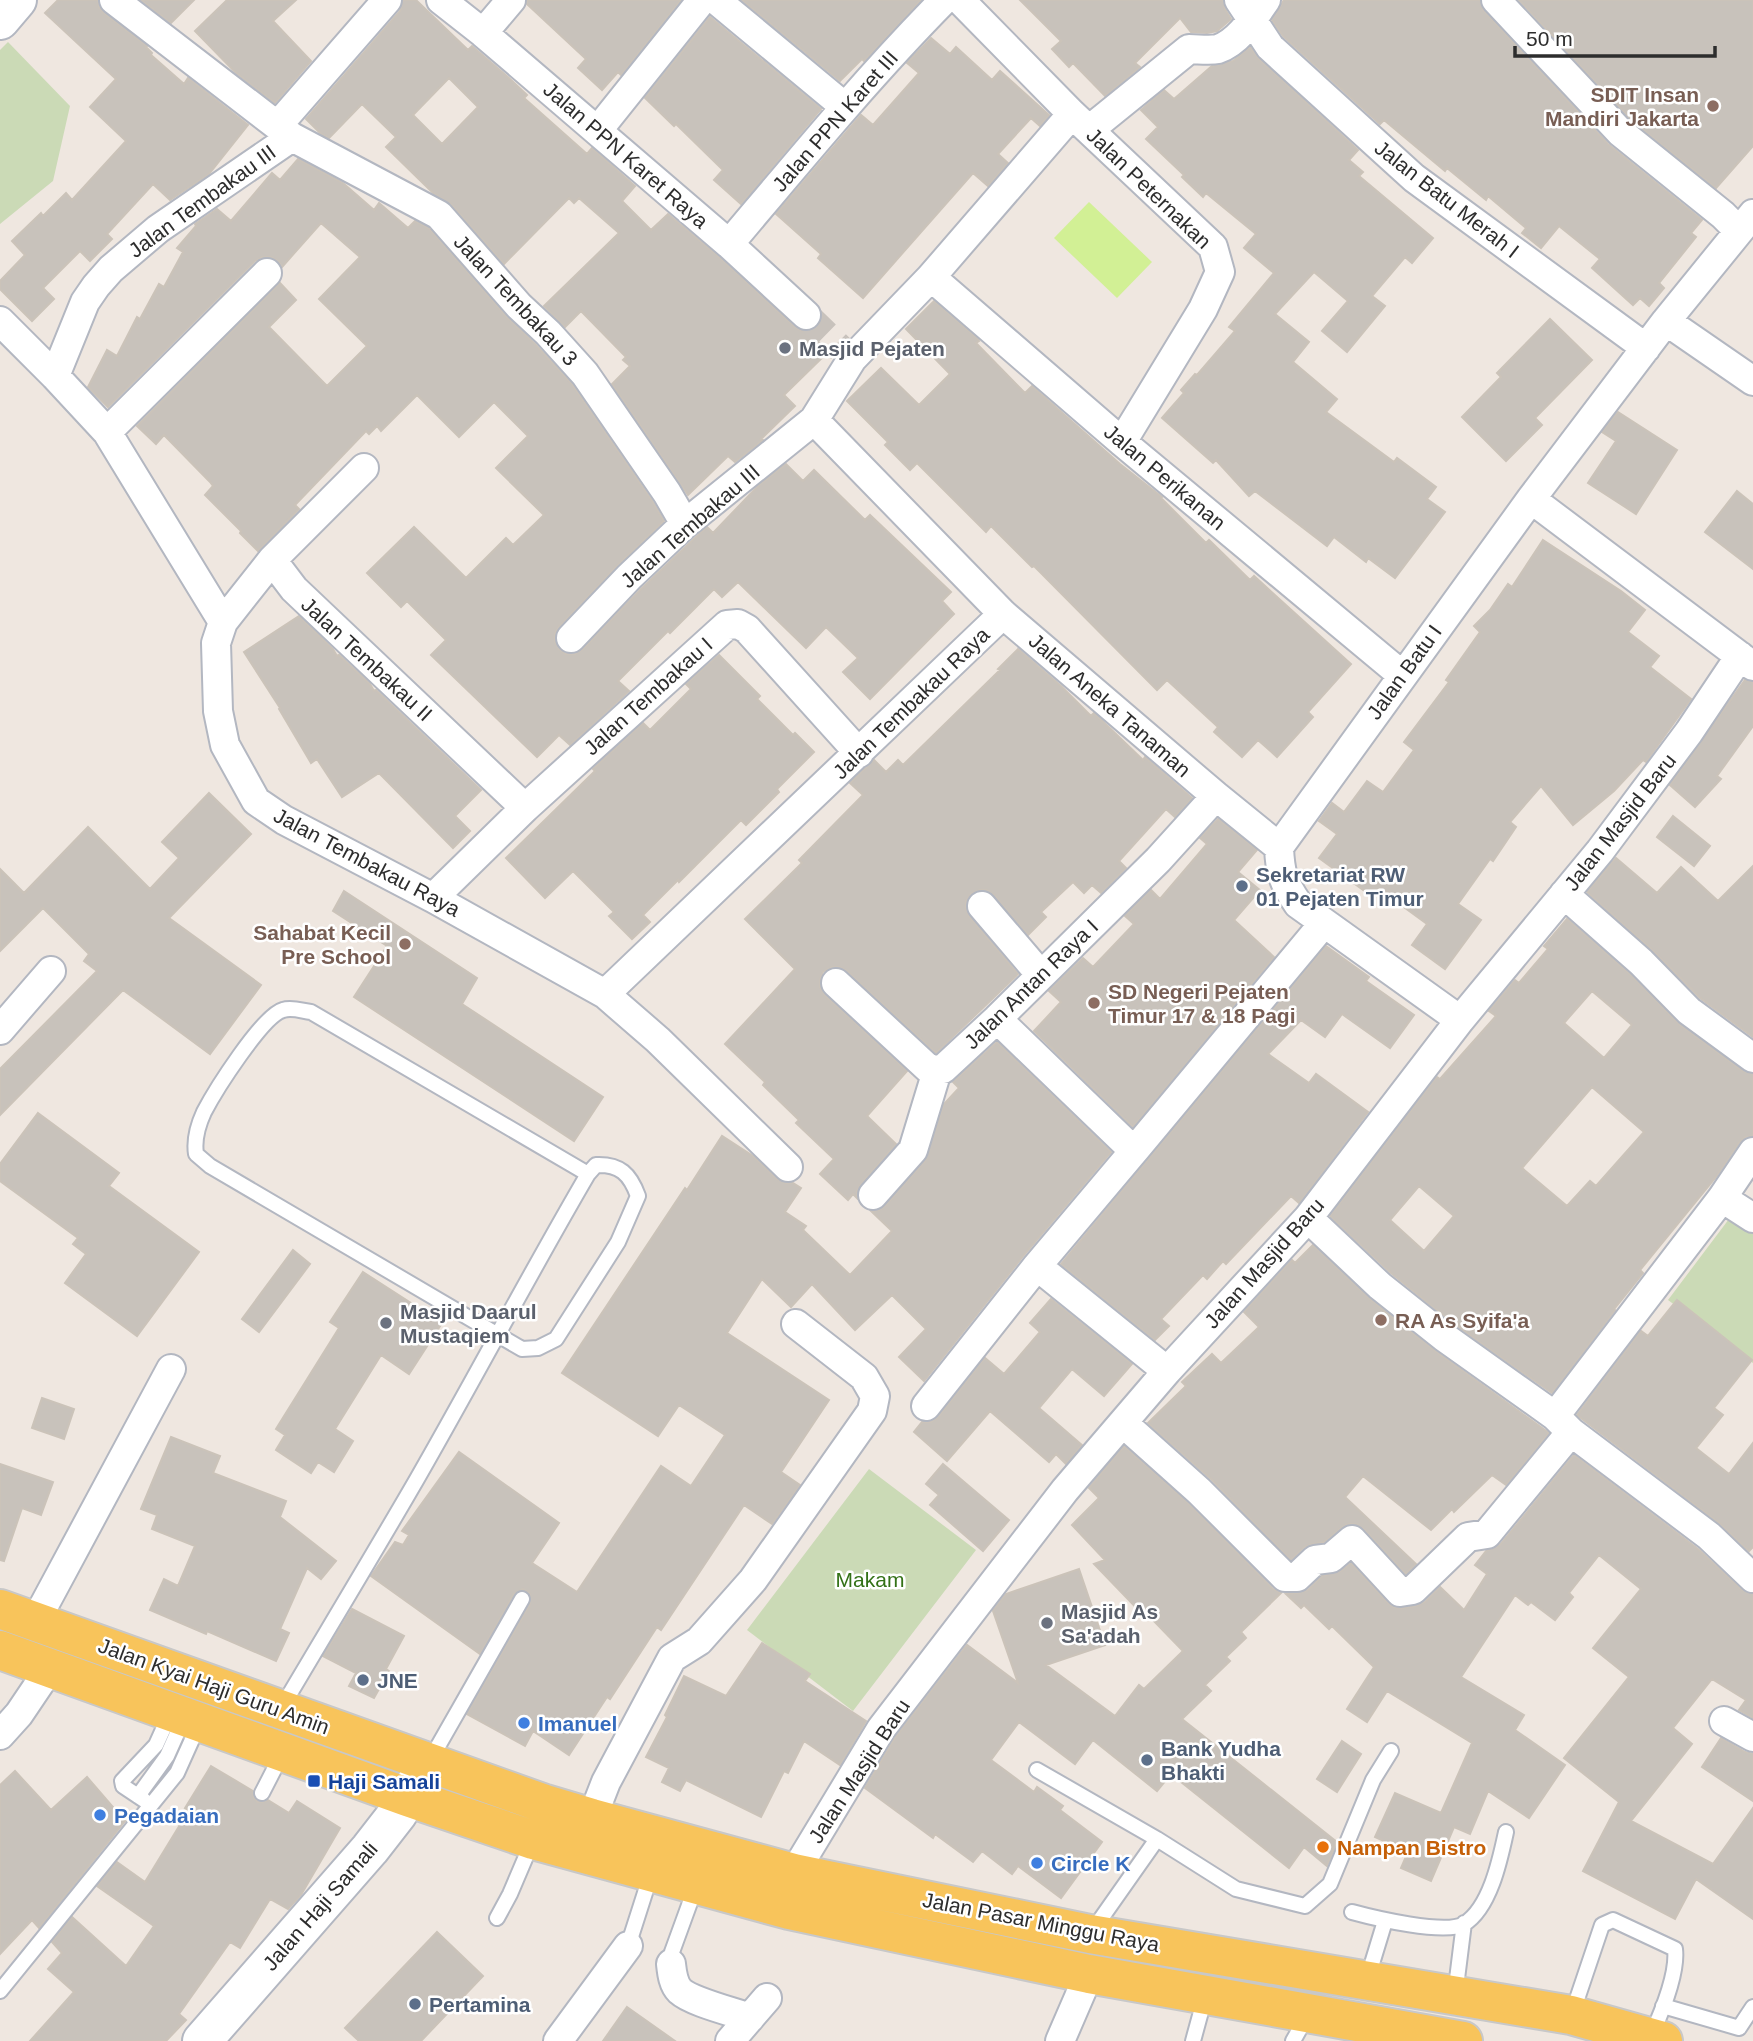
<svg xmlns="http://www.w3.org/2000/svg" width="1753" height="2041" font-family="Helvetica,sans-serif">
	<rect width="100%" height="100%" fill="#efe7e0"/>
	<path fill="#cbdab6" d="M8 42 70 106 53 181 0 224V50Z
		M1732 1215 1753 1231V1363L1668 1300Z
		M869 1469 976 1550 853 1711 747 1630Z"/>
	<path fill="#d2f095" d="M1089 202 1152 262 1117 298 1054 238Z"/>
	<path fill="#c8c2bb" stroke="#cbc3b9" stroke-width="2" fill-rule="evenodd" d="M58 0H98L99 7 104 13 147 46 146 47 152 53 151 55 184 84 188 78 248 125 209 174 170 200 153 184 107 234 112 239 90 261 80 251 43 288 54 299 32 321 0 289V281L25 255 12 241 41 213 43 216 66 193 72 200 126 141 90 107 116 79 45 13Z
		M141 0H194L171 23Z
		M227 0H296L273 21 311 61 275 103 235 72 195 31Z
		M403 0H416L468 50 472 46 509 78 527 95 524 98 587 154 592 148 635 186 622 201 651 230 668 214 718 256 795 327 802 331H808L828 352 784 395 795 406 761 439 763 440 735 462 728 456 688 495 612 384 630 366 623 360 626 357 581 311 565 327 544 306 619 233 579 198 574 203 569 198 504 264 451 204 433 193 386 147 396 137 362 104 329 138 321 134 306 119 400 11ZM449 78 478 107 442 144 413 115Z
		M527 0H681L621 75 618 72 602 90 578 68 586 59 527 4Z
		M742 0H921L864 61 862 59 840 81Z
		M1020 0H1223L1225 9 1231 19 1217 31 1207 33 1191 32 1180 18 1135 63 1140 67 1105 96 1073 63 1069 67 1052 49 1061 41Z
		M1284 0H1480L1484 11 1608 144 1702 220 1691 233 1696 237 1659 283 1664 288 1649 306 1640 298 1633 305 1592 268 1600 259 1559 226 1541 248 1522 233 1526 228 1488 196 1486 200 1447 168 1445 171 1384 120 1380 124 1283 36 1272 20Z
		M1519 0H1753V146L1716 188 1631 120Z
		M710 17 821 109 741 204 714 180 723 170 676 124 674 126 645 98Z
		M931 38 950 54 956 47 992 80 1000 71 1049 115 1040 126 1031 118 998 154 1008 163 988 186 973 173 863 298 818 258 821 254 776 214 861 115 873 125 919 73 907 63Z
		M1250 47 1259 59 1358 150 1349 160 1363 172 1359 176 1433 238 1412 263 1405 257 1372 296 1385 306 1347 352 1322 331 1348 301 1314 272 1275 314 1309 342 1293 362 1337 399 1326 412 1394 462 1397 458 1436 487 1427 499 1445 512 1395 578 1368 558 1366 562 1334 537 1327 546 1255 491 1249 496 1216 460 1213 463 1162 418 1184 393 1181 390 1195 374 1197 375 1235 331 1229 327 1274 273 1244 248 1256 234 1206 193 1203 197 1182 177 1184 175 1146 139 1158 127 1141 110 1164 90 1174 99 1212 66 1233 61Z
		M298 159 343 183 374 210 379 203 408 228 415 221 429 228 507 317 536 345 572 384 653 502 664 521 617 566 559 627 555 633V642L560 650 566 654H575L583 649 641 589 696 537 707 527 713 533 758 486 786 464 803 481 814 470 865 520 870 515 951 592 942 601 954 614 870 699 843 672 858 658 826 627 806 648 738 582 722 597 714 589 670 633 668 631 618 681 629 691 570 745 559 735 537 757 431 655 446 640 407 601 401 607 367 573 414 527 466 578 506 538 513 545 544 515 496 468 528 436 494 402 459 437 417 395 381 431 377 426 369 434 366 431 295 505 299 509 258 551 240 533 241 531 205 495 213 486 210 482 164 435 156 444 137 426 280 283 296 300 269 327 327 386 367 346 319 299 360 257 321 223 282 267 278 261 271 257H262L255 261 108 407 88 387 107 350 117 356 137 317 140 319 159 284 164 287 183 252 177 248 196 226 195 224 217 209 231 221 272 173 280 180Z
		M934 301 976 337 979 341 976 343 1025 393 1032 386 1120 464 1162 497 1161 498 1206 543 1209 540 1250 580 1254 576 1351 664 1308 712 1313 717 1277 757 1258 740 1242 757 1214 732 1218 727 1167 680 1157 690 1034 566 1032 567 991 526 986 532 917 463 910 470 885 445 888 442 847 401 881 368 919 405 950 374 906 329Z
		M1550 319 1592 360 1535 418 1542 425 1506 461 1462 417 1501 377 1497 373Z
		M1618 412 1677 450 1636 514 1588 483 1616 441 1602 432Z
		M1737 491 1753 504V569L1705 532Z
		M1543 540 1621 591 1645 610 1628 632 1659 656 1650 667 1691 699 1646 762 1643 760 1614 791 1573 825 1541 786 1510 822 1516 827 1493 861 1490 859 1458 904 1481 920 1445 969 1412 945 1427 924 1379 889 1373 897 1319 858 1337 834 1319 821 1332 803 1344 812 1367 781 1383 792 1414 750 1404 742 1449 682 1446 680 1480 632 1474 626 1490 610 1508 584 1512 587Z
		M299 616 333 649 337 656 339 655 370 684 374 691 376 690 481 790 455 816 470 831 453 848 379 773 342 797 317 759 311 763 279 709 280 708 244 652Z
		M1018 649 1061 686 1091 716 1094 713 1143 760 1145 757 1192 798 1175 817 1166 809 1119 861 1126 868 1101 893 1092 885 1084 893 1073 882 1041 912 1046 917 1028 935 994 895 987 890H980L971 894 966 901V908L969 916 1018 974 936 1053 847 971 840 967H832L823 972 820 980V987L825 995 907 1071 867 1116 896 1144 861 1184 857 1191V1198L853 1194 848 1200 820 1174 834 1159 796 1123 799 1120 763 1085 765 1082 725 1044 795 969 745 919 802 863 799 860 863 795 850 783 874 760 886 772 898 760 903 765 1000 670 998 669Z
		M719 655 760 696 757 699 793 735 795 733 814 752 777 789 779 792 746 825 741 820 679 882 678 880 643 915 650 922 632 939 609 916 614 912 573 871 545 898 506 858 595 771 593 769 643 723 650 730 691 689 686 684Z
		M1745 680 1753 682V726L1717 776 1721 779 1695 807 1670 785Z
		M209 793 251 834 169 918 261 985 210 1054 123 990 0 1115V1069L97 971 84 961 89 954 43 908 0 951V869L24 893 88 827 150 889 179 858 162 842Z
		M1673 816 1710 846 1694 866 1657 837Z
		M1218 819 1257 850 1238 872 1260 890 1234 920 1274 957 1133 1127 1034 1031 1061 1002 1049 991 1083 958 1093 967 1134 924 1125 916 1151 890 1160 899 1207 844 1200 838Z
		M1616 858 1657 893 1681 867 1718 901 1753 866V1037L1700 998 1652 950 1587 892Z
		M344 891 477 978 462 1004 603 1097 574 1141 354 997 387 946 333 911Z
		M1567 919 1630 974 1679 1024 1743 1071 1753 1074V1136L1745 1137 1739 1143 1716 1177 1640 1270 1643 1273 1614 1309 1615 1310 1552 1393 1454 1324 1391 1273 1330 1216 1437 1077 1440 1079 1496 1016 1489 1011 1515 980 1519 983 1548 949 1544 946ZM1592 991 1632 1025 1604 1058 1564 1023ZM1592 1087 1644 1132 1596 1186 1590 1181 1567 1206 1522 1168ZM1419 1186 1454 1216 1424 1251 1390 1220Z
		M1326 946 1369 977 1366 981 1414 1015 1390 1048 1342 1014 1325 1037 1301 1020 1268 1054 1309 1083 1316 1074 1368 1112 1299 1203 1291 1196 1226 1264 1223 1261 1207 1279 1203 1275 1161 1319 1169 1326 1155 1340 1061 1264Z
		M997 1042 1111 1152 1024 1255 924 1381 899 1357 926 1329 892 1295 855 1330 812 1284 791 1307 762 1279 727 1333 829 1400 781 1472 800 1485 772 1524 744 1505 661 1630 657 1627 610 1699 607 1697 569 1755 533 1731 525 1746 467 1714 530 1604V1594L523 1589 514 1594 480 1654 371 1576 395 1542 403 1545 409 1535 402 1531 459 1452 559 1523 532 1563 577 1592 661 1466 691 1486 725 1435 679 1405 658 1436 562 1373 685 1188 687 1190 722 1136 753 1156 777 1179 785 1183H793L801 1188 785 1212 806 1226 803 1230 850 1275 892 1231 871 1211 879 1210 885 1206 925 1161 944 1104 959 1088 953 1082Z
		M38 1113 119 1173 109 1186 199 1252 137 1336 65 1283 86 1254 73 1244 78 1238 0 1181V1164Z
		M1313 1245 1370 1299 1434 1350 1549 1433 1506 1485 1492 1475 1454 1512 1452 1509 1431 1530 1363 1476 1345 1497 1416 1564 1406 1574 1364 1529 1356 1524H1349L1342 1527 1324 1542 1313 1544 1304 1547 1291 1560 1211 1479 1148 1423 1186 1386 1182 1382 1212 1354 1221 1363 1259 1327 1244 1312 1292 1260 1295 1263Z
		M293 1250 310 1264 259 1332 242 1319Z
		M363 1272 442 1323 409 1374 381 1355 335 1429 353 1441 334 1472 318 1462 311 1473 276 1450 285 1435 276 1429 339 1328 330 1322Z
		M1051 1299 1132 1364 1104 1396 1072 1369 1039 1408 1082 1445 1066 1464 1056 1454 1049 1462 990 1411 947 1461 914 1432 922 1422H931L939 1416 985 1358 1004 1374 1040 1332 1030 1323Z
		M1677 1300 1752 1360 1714 1408 1723 1415 1696 1448 1729 1474 1753 1443V1547L1749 1551 1719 1523 1577 1415 1641 1331 1648 1336Z
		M42 1398 74 1409 64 1439 32 1428Z
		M171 1437 220 1456 213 1473 286 1501 280 1517 336 1561 321 1579 307 1568 280 1629 289 1633 276 1661 207 1631 206 1634 150 1610 164 1579 178 1586 195 1546 152 1529 157 1515 141 1509Z
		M1124 1446 1188 1503 1273 1589 1281 1593 1241 1632 1246 1638 1226 1657 1230 1661 1205 1685 1211 1691 1182 1719 1337 1842 1327 1866 1304 1847 1289 1868 1171 1774 1157 1791 1093 1740 1075 1764 1019 1722 991 1760 1034 1792 1037 1787 1063 1806 1060 1810 1102 1842 1061 1898 1018 1866 1012 1874 982 1851 973 1862 935 1834 933 1838 865 1788 895 1738 967 1645 1018 1683 993 1611 1006 1594 1079 1569 1105 1645 1046 1665 1115 1716 1139 1685 1144 1689 1183 1651 1150 1617 1147 1619 1094 1564 1105 1560 1072 1525 1099 1498 1089 1488Z
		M1574 1455 1698 1549 1742 1590 1753 1594V1718L1739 1710 1746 1700 1712 1679 1673 1728 1692 1744 1631 1821 1713 1864 1753 1808V1919L1696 1879 1675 1919 1583 1871 1619 1802 1564 1758 1629 1677 1593 1648 1641 1589 1599 1555 1569 1593 1573 1597 1555 1620 1531 1602 1528 1605 1515 1595 1461 1677 1524 1715 1515 1730 1565 1765 1529 1818 1488 1791 1470 1834 1454 1827 1431 1881 1401 1868 1408 1852 1375 1837 1395 1793 1441 1813 1472 1743 1387 1691 1367 1722 1347 1709 1374 1667 1332 1626 1329 1629 1304 1605 1301 1608 1286 1594 1298 1593 1308 1590 1322 1576 1341 1571 1351 1563 1388 1603 1394 1607 1403 1608 1416 1606 1425 1602 1440 1587 1464 1610 1487 1574 1475 1565 1486 1551 1500 1545Z
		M0 1464 53 1482 41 1515 22 1508 4 1561 0 1560Z
		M943 1464 1009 1520 983 1551 930 1505 939 1495 926 1484Z
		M352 1609 404 1636 386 1669 389 1671 374 1698 349 1686 356 1673 323 1656Z
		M762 1643 810 1674 805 1681 866 1721 840 1765 804 1741 788 1773 784 1771 761 1817 686 1780 680 1791 662 1782 669 1768 646 1757 667 1717 665 1715 684 1676 726 1696Z
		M1721 1738 1745 1752 1753 1754V1801L1702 1767Z
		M1342 1741 1361 1754 1337 1792 1317 1779Z
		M211 1766 253 1791 254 1798 258 1802H263L268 1800 289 1813 297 1801 340 1828 301 1895 288 1909 270 1899 240 1948 230 1942 179 2014 186 2020 166 2041H30L74 1992 48 1969 62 1953 52 1942 72 1917 126 1966 154 1926 97 1886 117 1862 145 1882 189 1810 185 1808Z
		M15 1771 51 1810 87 1777 125 1821 39 1928 32 1920 0 1954V1785Z
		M437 1932 483 1976 421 2041H359L345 2028Z
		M627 2007 675 2041H603Z"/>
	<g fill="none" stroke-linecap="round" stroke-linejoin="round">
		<path stroke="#c8c2bc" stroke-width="28" stroke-dasharray="28 14" stroke-linecap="butt" d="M806 315 841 349"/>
		<defs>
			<path id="lane" d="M282 1707C327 1631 373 1555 417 1479 475 1378 529 1275 588 1174L596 1165C620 1164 630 1174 638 1196L618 1242 556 1339 538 1348 522 1349 498 1335 210 1166 196 1154C194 1141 198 1125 204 1112 215 1091 262 1016 283 1010 292 1007 302 1011 311 1012L588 1174
				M429 1762 522 1599
				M1037 1770 1157 1839 1236 1889 1305 1906 1330 1884 1373 1780 1391 1751
				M262 1793 282 1754
				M138 1796 167 1756 184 1718
				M144 1800 123 1786 122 1781 156 1745 171 1712
				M1352 1912C1374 1918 1445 1935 1464 1924 1490 1908 1500 1860 1506 1832
				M497 1918 510 1894 533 1840
				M1093 1930 1157 1839
				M628 1946 651 1874
				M671 1964 672 1952 696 1886
				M1367 1980 1385 1921
				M0 1991 177 1773 199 1724
				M1455 1995 1464 1923
				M1663 2006 1739 2028 1753 2007
				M1572 2014 1602 1925 1613 1920 1675 1949C1678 1973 1661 2014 1651 2036
				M1193 2041 1205 1997
				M1293 2041 1307 2016"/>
			<path id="street" d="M114 0 292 137 439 215 519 306 548 333 585 374 667 493 685 524
				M441 0 483 33 729 244 806 315
				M716 0 845 107
				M960 0 1072 114 1213 247 1220 272 1203 309 1122 442
				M1239 0 1270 47 1414 178 1646 348
				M1496 0 1620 132 1723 215 1738 230
				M483 33 511 0
				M278 125 387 0
				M598 130 702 0
				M1089 130 1189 49C1198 49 1209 51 1218 49 1239 42 1254 17 1266 0
				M729 244C799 161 868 77 944 0
				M931 277 1072 114
				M0 321 55 376 107 432 223 622 216 643 218 711 225 745 256 801 284 820 433 898 605 994 658 1040 788 1167
				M1666 321 1753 381
				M55 376 85 302 96 286 111 269 158 229 292 137
				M814 420 1003 614 1216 796 1279 847C1280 873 1283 882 1298 904L1460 1020
				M107 432 267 273
				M1531 499 1753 666
				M272 560 364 468
				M223 622 272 560 294 589 525 808
				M571 638 629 577 685 524 814 420 852 359 931 277 1122 442 1402 675
				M1279 847 1531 499 1666 321 1753 214
				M1564 894 1641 962 1689 1011 1753 1058
				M433 898 525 808 727 625 738 624 747 629 859 753
				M982 906 1040 974
				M836 983 930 1070 943 1069 997 1019 1158 860 1216 796
				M605 994 1003 614
				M997 1019 1134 1151 1037 1266 1167 1371
				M0 1030 51 971
				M1134 1151 1324 923
				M873 1195 913 1150 937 1071
				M1722 1198 1753 1218
				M1308 1218 1380 1286 1444 1337 1555 1416 1571 1432 1709 1536 1753 1578
				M926 1406 1037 1266
				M1555 1416 1722 1198 1753 1152
				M1123 1423 1199 1491 1285 1577H1297L1315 1560 1331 1558 1352 1540 1400 1592 1413 1590 1468 1537 1487 1534 1571 1432
				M35 1622 171 1369
				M1724 1721 1753 1737
				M0 1735 19 1714 50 1668
				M592 1818 606 1782 672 1658 699 1641 753 1580 872 1411 875 1396 864 1377 796 1324
				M794 1873 881 1729 1065 1490 1167 1371 1308 1218 1460 1020 1600 851 1689 732 1740 656
				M671 1964C672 1973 673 1984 680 1991 692 2002 734 2012 750 2018
				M558 2041 628 1946
				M730 2041 767 1998
				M1060 2041 1089 1974"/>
			<path id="secondary" d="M0 20 17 0
				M202 2041 370 1849 398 1813 428 1763"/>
			<path id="primary" d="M0 1609 545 1804 592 1818 794 1873 1090 1934 1571 2015 1663 2041
				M0 1650 407 1797 533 1840 789 1910 1089 1974 1463 2041"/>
		</defs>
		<use href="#lane" stroke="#b3b7c1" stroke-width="18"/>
		<use href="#street" stroke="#b3b7c1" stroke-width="32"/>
		<use href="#secondary" stroke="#b3b7c1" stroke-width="42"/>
		<use href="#primary" stroke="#c8c8c8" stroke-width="42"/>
		<use href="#lane" stroke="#fff" stroke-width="14"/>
		<use href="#street" stroke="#fff" stroke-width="28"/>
		<use href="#secondary" stroke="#fff" stroke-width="38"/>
		<use href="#primary" stroke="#f8c45b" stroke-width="38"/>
	</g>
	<g fill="#8d6e63" stroke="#fff" stroke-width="2.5">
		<circle cx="1713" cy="106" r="7"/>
		<circle cx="405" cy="944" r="7"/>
		<circle cx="1094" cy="1003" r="7"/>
		<circle cx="1381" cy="1320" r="7"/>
	</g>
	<g fill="#6b7280" stroke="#fff" stroke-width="2.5">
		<circle cx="785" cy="348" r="7"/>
		<circle cx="386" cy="1323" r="7"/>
		<circle cx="1047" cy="1623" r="7"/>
	</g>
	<g fill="#5c6f8a" stroke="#fff" stroke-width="2.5">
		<circle cx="1242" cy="886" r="7"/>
		<circle cx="363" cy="1680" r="7"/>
		<circle cx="1147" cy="1760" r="7"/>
		<circle cx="415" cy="2004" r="7"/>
	</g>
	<g fill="#3f7fe0" stroke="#fff" stroke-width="2.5">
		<circle cx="524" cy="1723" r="7"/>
		<circle cx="100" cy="1815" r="7"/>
		<circle cx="1037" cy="1863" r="7"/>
	</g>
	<rect fill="#1a4fb4" stroke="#fff" stroke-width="2.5" x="307" y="1774" width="14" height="14" rx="3.5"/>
	<circle fill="#e8710a" stroke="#fff" stroke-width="2.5" cx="1323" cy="1847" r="7"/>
	<g text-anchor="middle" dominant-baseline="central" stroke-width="5" stroke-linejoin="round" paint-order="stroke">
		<g font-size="21" font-weight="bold" fill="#785e54" stroke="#fff" text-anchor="end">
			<text x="1699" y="94">SDIT Insan<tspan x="1699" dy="24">Mandiri Jakarta</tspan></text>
			<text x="391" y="932">Sahabat Kecil<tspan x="391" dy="24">Pre School</tspan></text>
			<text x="1108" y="991" text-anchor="start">SD Negeri Pejaten<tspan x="1108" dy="24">Timur 17 &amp; 18 Pagi</tspan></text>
			<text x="1395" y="1320" text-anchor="start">RA As Syifa'a</text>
		</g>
		<g font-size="21" fill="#2d2d2d" stroke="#fff">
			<text transform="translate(835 121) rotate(-49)">Jalan PPN Karet III</text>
			<text transform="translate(626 155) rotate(41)">Jalan PPN Karet Raya</text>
			<text transform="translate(1149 188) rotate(44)">Jalan Peternakan</text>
			<text transform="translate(1447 199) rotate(38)">Jalan Batu Merah I</text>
			<text transform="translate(202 201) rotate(-36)">Jalan Tembakau III</text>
			<text transform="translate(516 300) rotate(47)">Jalan Tembakau 3</text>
			<text transform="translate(1165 477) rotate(40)">Jalan Perikanan</text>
			<text transform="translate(690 526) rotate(-41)">Jalan Tembakau III</text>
			<text transform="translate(367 659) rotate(43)">Jalan Tembakau II</text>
			<text transform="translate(1404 672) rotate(-54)">Jalan Batu I</text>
			<text transform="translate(648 696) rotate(-42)">Jalan Tembakau I</text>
			<text transform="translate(911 703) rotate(-44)">Jalan Tembakau Raya</text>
			<text transform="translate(1110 705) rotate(41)">Jalan Aneka Tanaman</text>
			<text transform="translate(1620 822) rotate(-52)">Jalan Masjid Baru</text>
			<text transform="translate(367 862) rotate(28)">Jalan Tembakau Raya</text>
			<text transform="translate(1031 984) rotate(-44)">Jalan Antan Raya I</text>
			<text transform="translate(1264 1263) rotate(-48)">Jalan Masjid Baru</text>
			<text transform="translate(214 1686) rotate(20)">Jalan Kyai Haji Guru Amin</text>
			<text transform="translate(859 1771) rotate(-57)">Jalan Masjid Baru</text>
			<text transform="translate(320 1906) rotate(-49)">Jalan Haji Samali</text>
			<text transform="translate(1041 1922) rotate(11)">Jalan Pasar Minggu Raya</text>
		</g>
		<g font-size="21" font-weight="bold" fill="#5b616d" stroke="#fff" text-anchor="start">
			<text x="799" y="348">Masjid Pejaten</text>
			<text x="400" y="1311">Masjid Daarul<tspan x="400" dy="24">Mustaqiem</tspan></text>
			<text x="1061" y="1611">Masjid As<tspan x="1061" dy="24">Sa'adah</tspan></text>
		</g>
		<g font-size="21" font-weight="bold" fill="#4e5e75" stroke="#fff" text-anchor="start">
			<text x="1256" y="874">Sekretariat RW<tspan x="1256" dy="24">01 Pejaten Timur</tspan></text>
			<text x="377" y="1680">JNE</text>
			<text x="1161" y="1748">Bank Yudha<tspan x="1161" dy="24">Bhakti</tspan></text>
			<text x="429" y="2004">Pertamina</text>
		</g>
		<g font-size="21" fill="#337117" stroke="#fff">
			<text x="870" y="1579">Makam</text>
		</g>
		<g font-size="21" font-weight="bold" fill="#366cbe" stroke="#fff" text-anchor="start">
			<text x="538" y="1723">Imanuel</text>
			<text x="114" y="1815">Pegadaian</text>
			<text x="1051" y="1863">Circle K</text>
		</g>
		<g font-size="21" font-weight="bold" fill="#164399" stroke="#fff" text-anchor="start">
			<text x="328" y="1781">Haji Samali</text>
		</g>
		<g font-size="21" font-weight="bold" fill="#c56008" stroke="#fff" text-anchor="start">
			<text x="1337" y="1847">Nampan Bistro</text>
		</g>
	</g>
	<path d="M1515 46v10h200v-10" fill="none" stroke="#2d2d2d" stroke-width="3.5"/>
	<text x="1526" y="46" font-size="21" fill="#2d2d2d" stroke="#ffffff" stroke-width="5" paint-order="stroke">50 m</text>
</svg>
